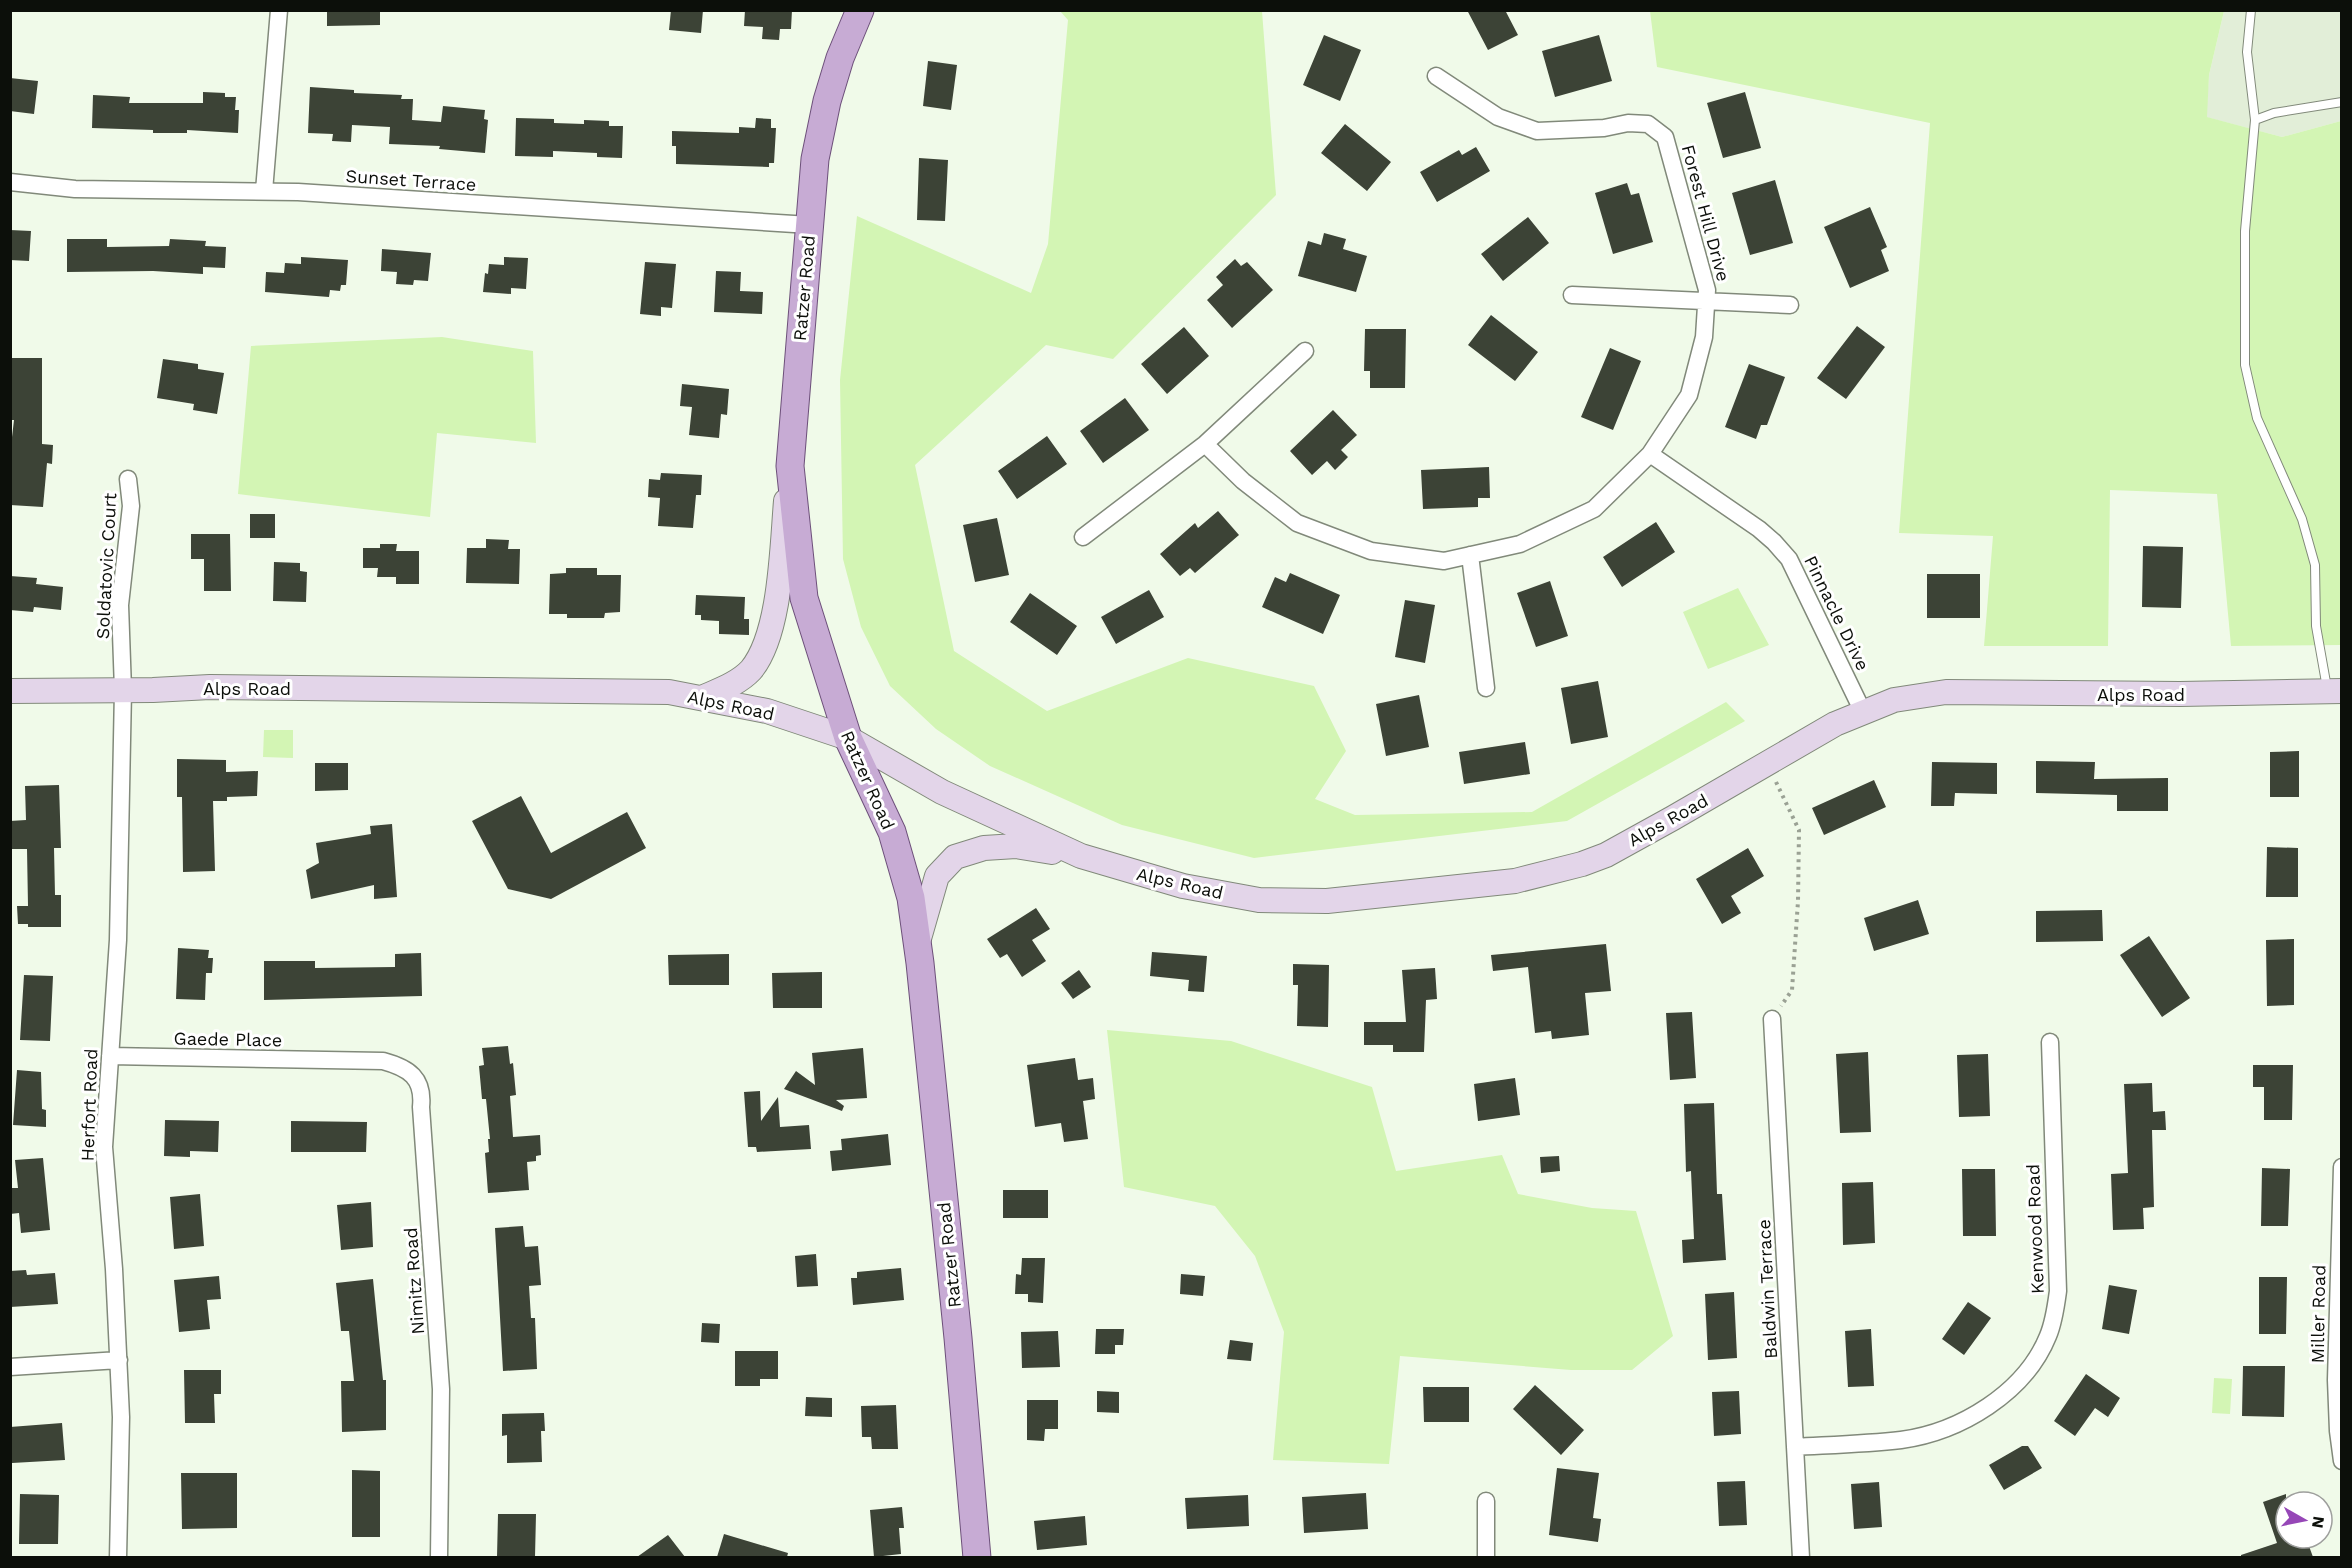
<svg xmlns="http://www.w3.org/2000/svg" width="2352" height="1568" font-family="'Work Sans',sans-serif">
	<rect width="100%" height="100%" fill="#f0fae9"/>
	<path fill="#e2eed8" d="M2224 11H2341V121L2282 137 2206 117 2209 75Z"/>
	<path fill="#d3f5b4" d="M1060 11H1262L1276 195 1113 359 1046 345 915 465 954 651 1047 711 1188 658 1314 686 1346 751 1315 799 1355 815 1532 812 1726 702 1745 721 1567 821 1254 858 1122 825 990 766 936 729 890 686 861 627 843 559 840 380 857 216 1031 293 1048 244 1068 20Z
		M1650 11H2224L2209 75 2207 117 2282 137 2341 121V645L2231 646 2217 494 2110 490 2108 646H1984L1993 536 1899 533 1930 123 1657 67Z
		M442 337 533 351 536 443 437 433 430 517 238 494 251 346Z
		M1738 588 1769 645 1708 669 1683 612Z
		M264 730H293V758L263 757Z
		M1107 1030 1231 1041 1372 1087 1396 1171 1502 1155 1518 1194 1592 1208 1636 1211 1673 1336 1632 1370H1571L1400 1356 1389 1464 1273 1460 1284 1332 1255 1256 1215 1206 1124 1187Z
		M2214 1378 2232 1379 2230 1414 2212 1413Z"/>
	<path fill="#3c4336" d="M327 10H380V25L327 26Z
		M671 10H703L701 33 669 30Z
		M745 10H792L791 29H780L779 40 762 39 763 27 744 26Z
		M1467 10H1505L1518 35 1488 50Z
		M1324 35 1361 50 1340 101 1303 85Z
		M1599 35 1612 81 1555 97 1542 51Z
		M928 61 957 65 951 110 923 106Z
		M10 78 38 81 34 114 10 111Z
		M310 87 354 90V93L402 95 401 99H413L412 120 441 122 443 106 485 110 484 119 488 120 485 153 439 149 440 146 389 144 390 127 352 125 351 142 332 141 333 134 308 133Z
		M203 92 225 93V97H236L235 110H239L238 133 187 130V133H153V130L92 128 93 95 130 97 129 103H203Z
		M1745 92 1761 148 1723 158 1707 103Z
		M516 118 554 119V123L584 124V120L609 121V126H623L622 158 597 157V153L553 151V157L515 156Z
		M756 118 771 119V128H776L774 163H769V167L676 164V146H672V131L739 133V127L755 128Z
		M1345 124 1391 162 1367 191 1321 153Z
		M1476 147 1490 171 1437 202 1420 172 1459 150 1462 155Z
		M919 158 948 160 945 221 917 220Z
		M1775 180 1793 243 1750 255 1732 193Z
		M1627 183 1631 195 1639 193 1653 242 1613 254 1595 193Z
		M1870 207 1887 247 1881 250 1889 271 1850 288 1824 227Z
		M1528 217 1549 243 1503 281 1481 254Z
		M10 230 31 231 29 261 10 260Z
		M1324 233 1346 239 1343 249 1367 256 1356 292 1298 276 1308 241 1321 245Z
		M67 239H107V247L169 246 170 239 206 241 205 246 226 247 225 268 203 267V274L153 271 67 272Z
		M382 249 431 253 428 281 414 280 413 285 396 284 397 272 381 271Z
		M301 257 348 260 346 285H341L340 291 330 290 329 297 265 292 266 272 284 273 285 263 301 264Z
		M504 257 528 258 526 289 511 288V294L483 292 485 273 488 274 489 264 504 265Z
		M1235 259 1241 266 1247 262 1273 290 1232 328 1207 300 1223 285 1216 277Z
		M645 262 676 264 672 308 661 307V316L640 314Z
		M716 271 741 272 740 291 763 292 762 314 714 312Z
		M1491 315 1538 352 1515 381 1468 345Z
		M1857 326 1885 347 1846 399 1817 378Z
		M1184 327 1209 356 1167 394 1141 364Z
		M1365 329H1406L1405 388H1370V371H1364Z
		M1610 348 1641 361 1613 430 1581 417Z
		M10 358H42V444L53 445 52 464 47 463 43 507 10 505V454L14 420H10Z
		M163 359 198 364V369L224 373 217 414 193 410 194 404 157 398Z
		M1749 364 1785 377 1767 425H1761L1756 439 1725 427Z
		M682 384 729 389 727 415 721 414 719 438 689 435 692 407 680 406Z
		M1125 398 1149 430 1103 463 1080 431Z
		M1333 410 1357 435 1341 450 1348 457 1335 470 1327 461 1312 475 1290 451Z
		M1047 436 1067 464 1017 499 998 471Z
		M1489 467 1490 498H1478V507L1423 509 1421 470Z
		M661 473 702 475 701 495H696L693 528 658 526 660 498 648 497 649 479 660 480Z
		M1218 511 1239 535 1195 573 1190 568 1180 576 1160 554 1195 523 1198 528Z
		M250 514H275V538H250Z
		M997 518 1009 575 975 582 963 525Z
		M1656 522 1675 552 1622 587 1603 557Z
		M191 534H230L231 591H204V559H191Z
		M486 539 509 540 508 549H520L519 584 466 583 467 548H486Z
		M380 544H397L396 551H419V584H396V577H377L378 568H363V548H380Z
		M2143 546 2183 547 2181 608 2142 607Z
		M274 562 300 563V571L307 572 306 602 273 601Z
		M566 568H597V575H621L620 612 605 613 604 618H567V614H549L550 574 566 573Z
		M1290 573 1340 595 1323 634 1262 607 1275 577 1286 582Z
		M1927 574H1980V618H1927Z
		M10 576 37 578 36 584 63 587 61 610 34 607 33 612 10 610Z
		M1550 581 1568 636 1536 647 1517 593Z
		M1149 590 1164 617 1116 644 1101 617Z
		M1030 593 1077 626 1057 655 1010 622Z
		M696 595 745 597 744 619H749V635L719 634V621L701 620V615H695Z
		M1405 600 1435 605 1425 663 1395 657Z
		M1598 681 1608 737 1571 744 1561 688Z
		M1419 695 1429 747 1386 756 1376 704Z
		M1525 742 1530 774 1464 784 1459 752Z
		M2299 751V797H2270V752Z
		M177 759 226 760V772L258 771 257 796 227 797V801H213L215 871 183 872 182 797H177Z
		M2036 761 2095 762 2094 779 2168 778V811H2117V795L2036 793Z
		M1932 762 1997 763V794L1955 793 1954 806H1931Z
		M315 763H348V790L315 791Z
		M1874 780 1886 807 1824 835 1812 808Z
		M59 785 61 848H54L55 895H61V927H28V924H18L17 906H28L27 849H10V821L26 820 25 786Z
		M521 796 551 853 627 812 646 848 551 899 508 889 472 821Z
		M392 824 397 897 374 899V885L311 899 306 870 319 863 316 843 371 834 370 826Z
		M2267 847 2298 848V897H2266Z
		M1748 848 1764 876 1731 896 1741 913 1722 924 1696 879Z
		M1918 900 1929 934 1874 951 1864 918Z
		M1036 908 1050 929 1032 940 1046 961 1022 977 1007 954 1000 958 987 939Z
		M2102 910 2103 941 2036 942V911Z
		M2149 936 2190 998 2162 1017 2120 955Z
		M2294 939V1005L2267 1006 2266 940Z
		M1606 944 1611 991 1585 993 1589 1035 1552 1039 1551 1031 1535 1033 1528 967 1493 971 1491 955Z
		M178 948 209 950 208 958H213L212 973H206L205 1000 176 999Z
		M1152 952 1207 956 1204 992 1188 991 1189 980 1150 976Z
		M421 953 422 996 264 1000V961H315V968L395 967V954Z
		M729 954V985H669L668 955Z
		M1293 964 1329 965 1328 1027 1297 1026 1298 985H1293Z
		M1435 968 1437 999 1426 1000 1424 1052H1393V1045H1364V1022H1406L1402 970Z
		M1079 970 1091 987 1073 999 1061 983Z
		M822 972V1008H773L772 973Z
		M24 975 53 976 50 1041 20 1040Z
		M1692 1012 1696 1078 1670 1080 1666 1013Z
		M508 1046 510 1064 513 1063 516 1095 510 1096 513 1137 540 1135 541 1155 536 1156V1161L527 1162 529 1190 488 1193 485 1153 489 1152 488 1139H490L486 1099H482L479 1066 484 1065 482 1048Z
		M863 1048 867 1098 836 1100 844 1106 842 1111 784 1089 796 1071 815 1085 812 1053Z
		M1868 1052 1871 1132 1840 1133 1836 1054Z
		M1988 1054 1990 1116 1959 1117 1957 1055Z
		M1075 1058 1078 1080 1093 1078 1095 1099 1083 1101 1088 1139 1064 1142 1061 1123 1035 1127 1027 1065Z
		M2253 1065H2293L2292 1120H2264V1087H2253Z
		M17 1070 41 1072 42 1109 46 1110V1127L13 1125Z
		M1515 1078 1520 1115 1478 1121 1474 1084Z
		M2152 1083 2153 1112 2165 1111 2166 1130H2152L2154 1207 2143 1208 2144 1229 2113 1230 2111 1174 2128 1173 2124 1084Z
		M760 1091 761 1121 778 1097 780 1127 809 1125 811 1149 757 1152 756 1147H748L744 1092Z
		M1714 1103 1717 1194H1722L1726 1260 1683 1263 1682 1240 1694 1239 1691 1171 1686 1172 1684 1104Z
		M165 1120 219 1121 218 1152 190 1151V1157L164 1156Z
		M291 1121 367 1122 366 1152H291Z
		M888 1134 891 1165 832 1171 830 1151 842 1150 841 1139Z
		M1559 1156 1560 1171 1541 1173 1540 1157Z
		M43 1158 50 1230 21 1233 19 1213 10 1214V1188H18L15 1160Z
		M2262 1168 2290 1169 2288 1226H2261Z
		M1962 1169H1995L1996 1236H1963Z
		M1873 1182 1875 1243 1843 1245 1842 1183Z
		M1003 1190H1048V1218H1003Z
		M200 1194 204 1246 174 1249 170 1197Z
		M371 1202 373 1247 341 1250 337 1205Z
		M523 1226 525 1247 538 1246 541 1285 529 1286 531 1318H535L537 1369 503 1371 495 1228Z
		M816 1254 818 1286 797 1287 795 1256Z
		M1022 1258H1045L1043 1303 1028 1302V1294H1015L1016 1274 1021 1275Z
		M901 1268 904 1300 853 1305 851 1278H857V1272Z
		M26 1270 27 1275 55 1273 58 1304 10 1307V1271Z
		M1181 1274 1205 1276 1203 1296 1180 1294Z
		M219 1276 221 1299 207 1300 210 1329 179 1332 174 1280Z
		M2259 1277H2287L2286 1334H2259Z
		M373 1279 383 1380H386V1430L342 1432 341 1381H354L349 1331H341L336 1283Z
		M2109 1285 2137 1290 2129 1334 2102 1329Z
		M1734 1292 1737 1358 1708 1360 1705 1294Z
		M1968 1302 1991 1318 1964 1355 1942 1339Z
		M702 1323 720 1324 719 1343 701 1342Z
		M1096 1329H1124L1123 1345H1115V1354H1095Z
		M1871 1329 1874 1386 1848 1387 1845 1331Z
		M1058 1331 1060 1367 1022 1368 1021 1332Z
		M1230 1340 1253 1343 1251 1361 1227 1359Z
		M735 1351H778V1379H760V1386H735Z
		M2243 1366H2285L2284 1417 2242 1416Z
		M184 1370H221V1394H214L215 1423H185Z
		M2086 1374 2120 1398 2108 1417 2095 1408 2075 1436 2054 1421Z
		M1535 1385 1584 1430 1561 1455 1513 1409Z
		M1423 1387H1469V1422H1424Z
		M1097 1391 1119 1392V1413L1097 1412Z
		M1739 1391 1741 1434 1714 1436 1712 1392Z
		M806 1397 832 1398V1417L805 1416Z
		M1027 1400H1058V1429H1045L1044 1441 1027 1440Z
		M896 1405 898 1449H872L871 1437H862L861 1406Z
		M544 1413 545 1431H541L542 1462 507 1463V1435L502 1436V1414Z
		M62 1423 65 1460 12 1463 10 1427Z
		M2022 1446H2028L2042 1468 2004 1490 1989 1465Z
		M1557 1468 1599 1473 1593 1518 1601 1519 1598 1542 1549 1535Z
		M352 1470 380 1471V1537H352Z
		M181 1473H237V1528L182 1529Z
		M1745 1481 1747 1525 1719 1526 1717 1482Z
		M1879 1482 1882 1527 1854 1529 1851 1484Z
		M1366 1493 1368 1529 1304 1533 1302 1497Z
		M20 1494 59 1495 58 1544H19Z
		M2286 1494V1538H2306L2313 1557H2241V1555L2277 1543 2263 1502Z
		M1248 1495 1249 1526 1187 1529 1185 1498Z
		M902 1507 904 1528H899L901 1554 874 1557 870 1510Z
		M498 1514H536L535 1557H497Z
		M1085 1516 1087 1545 1037 1550 1034 1521Z
		M724 1534 788 1553 787 1557H717Z
		M668 1535 685 1557H637Z"/>
	<g fill="none" stroke-linecap="round" stroke-linejoin="round">
		<defs>
			<path id="service" d="M2251 10 2247 52 2255 120 2245 231V365L2257 418 2302 519 2315 565 2316 626 2327 688
				M2255 120 2274 113 2342 102"/>
			<path id="minor" d="M10 182 75 189 298 192 810 225
				M264 191 279 10
				M1572 295 1790 305
				M1205 444 1243 481 1297 523 1371 551 1444 561 1520 544 1594 509 1650 454 1689 395 1704 337 1707 290 1665 137 1648 124 1628 123 1604 128 1537 131 1498 117 1436 76
				M1650 454 1759 529 1774 542 1789 559 1863 712
				M1083 537 1205 444 1305 351
				M1470 555 1486 688
				M1772 1019 1801 1558
				M110 1056 383 1061C409 1068 424 1078 421 1107L441 1389 439 1558
				M2342 1167 2336 1380 2338 1431 2342 1461
				M10 1367 119 1360
				M1795 1447C1830 1445 1866 1444 1901 1440 1960 1432 2025 1393 2048 1336 2054 1322 2056 1306 2058 1291L2050 1042
				M1486 1501V1558
				M118 1558 121 1417 114 1269 104 1147 118 940 123 690 120 605 131 506 128 479"/>
			<path id="secondary" d="M10 691 153 690 210 687 669 692 767 711 848 738 942 792 1081 856 1183 886 1259 900 1327 901 1515 881 1582 864 1606 855 1673 818 1835 724 1894 700 1946 692 2180 694 2342 691
				M704 697C720 690 739 683 751 670 781 634 782 547 786 501
				M918 942 937 876 955 857 984 848 1016 846 1052 852"/>
			<path id="primary" d="M860 10 840 58 827 101 815 159 790 466 804 598 848 738 892 832 911 898 920 963 958 1338 977 1558"/>
		</defs>
		<use href="#service" stroke="#81897a" stroke-width="10"/>
		<use href="#minor" stroke="#81897a" stroke-width="19"/>
		<use href="#secondary" stroke="#81897a" stroke-width="26"/>
		<use href="#primary" stroke="#6d507a" stroke-width="29"/>
		<path stroke="#9aa194" stroke-width="4" stroke-dasharray="3 4.5" stroke-linecap="butt" d="M1776 782 1799 830 1798 901 1792 990 1781 1006"/>
		<use href="#service" stroke="#fff" stroke-width="8"/>
		<use href="#minor" stroke="#fff" stroke-width="16"/>
		<use href="#secondary" stroke="#e3d5e9" stroke-width="24"/>
		<use href="#primary" stroke="#c7abd4" stroke-width="27"/>
	</g>
	<g text-anchor="middle" dominant-baseline="central" stroke-width="6" stroke-linejoin="round" paint-order="stroke">
		<g font-size="18" fill="#0c0f0a" stroke="#fff">
			<text transform="translate(411 180) rotate(4)">Sunset Terrace</text>
			<text transform="translate(1706 213) rotate(75)">Forest Hill Drive</text>
			<text transform="translate(804 288) rotate(-85)">Ratzer Road</text>
			<text transform="translate(106 566) rotate(-87)">Soldatovic Court</text>
			<text transform="translate(1837 613) rotate(64)">Pinnacle Drive</text>
			<text x="247" y="688">Alps Road</text>
			<text x="2141" y="694">Alps Road</text>
			<text transform="translate(731 705) rotate(12)">Alps Road</text>
			<text transform="translate(868 780) rotate(66)">Ratzer Road</text>
			<text transform="translate(1668 820) rotate(-29)">Alps Road</text>
			<text transform="translate(1180 883) rotate(13)">Alps Road</text>
			<text transform="translate(228 1039) rotate(1)">Gaede Place</text>
			<text transform="translate(89 1105) rotate(-88)">Herfort Road</text>
			<text transform="translate(2035 1229) rotate(-92)">Kenwood Road</text>
			<text transform="translate(949 1255) rotate(-96)">Ratzer Road</text>
			<text transform="translate(414 1281) rotate(-94)">Nimitz Road</text>
			<text transform="translate(1767 1289) rotate(-93)">Baldwin Terrace</text>
			<text transform="translate(2318 1314) rotate(-89)">Miller Road</text>
		</g>
	</g>
	<rect width="2352" height="1568" fill="none" stroke="#0c0f0a" stroke-width="24"/>
	<g transform="translate(2304 1520) rotate(99)"><circle r="28" fill="#ffffff" stroke="#9e9f9d" stroke-width="1.5"/>
	<path d="M0-4.5L10 22L0 15L-10 22Z" fill="#9647b7"/>
	<text y="-9" font-size="16" font-weight="bold" text-anchor="middle" fill="#0c0f0a">N</text>
	</g>
</svg>
